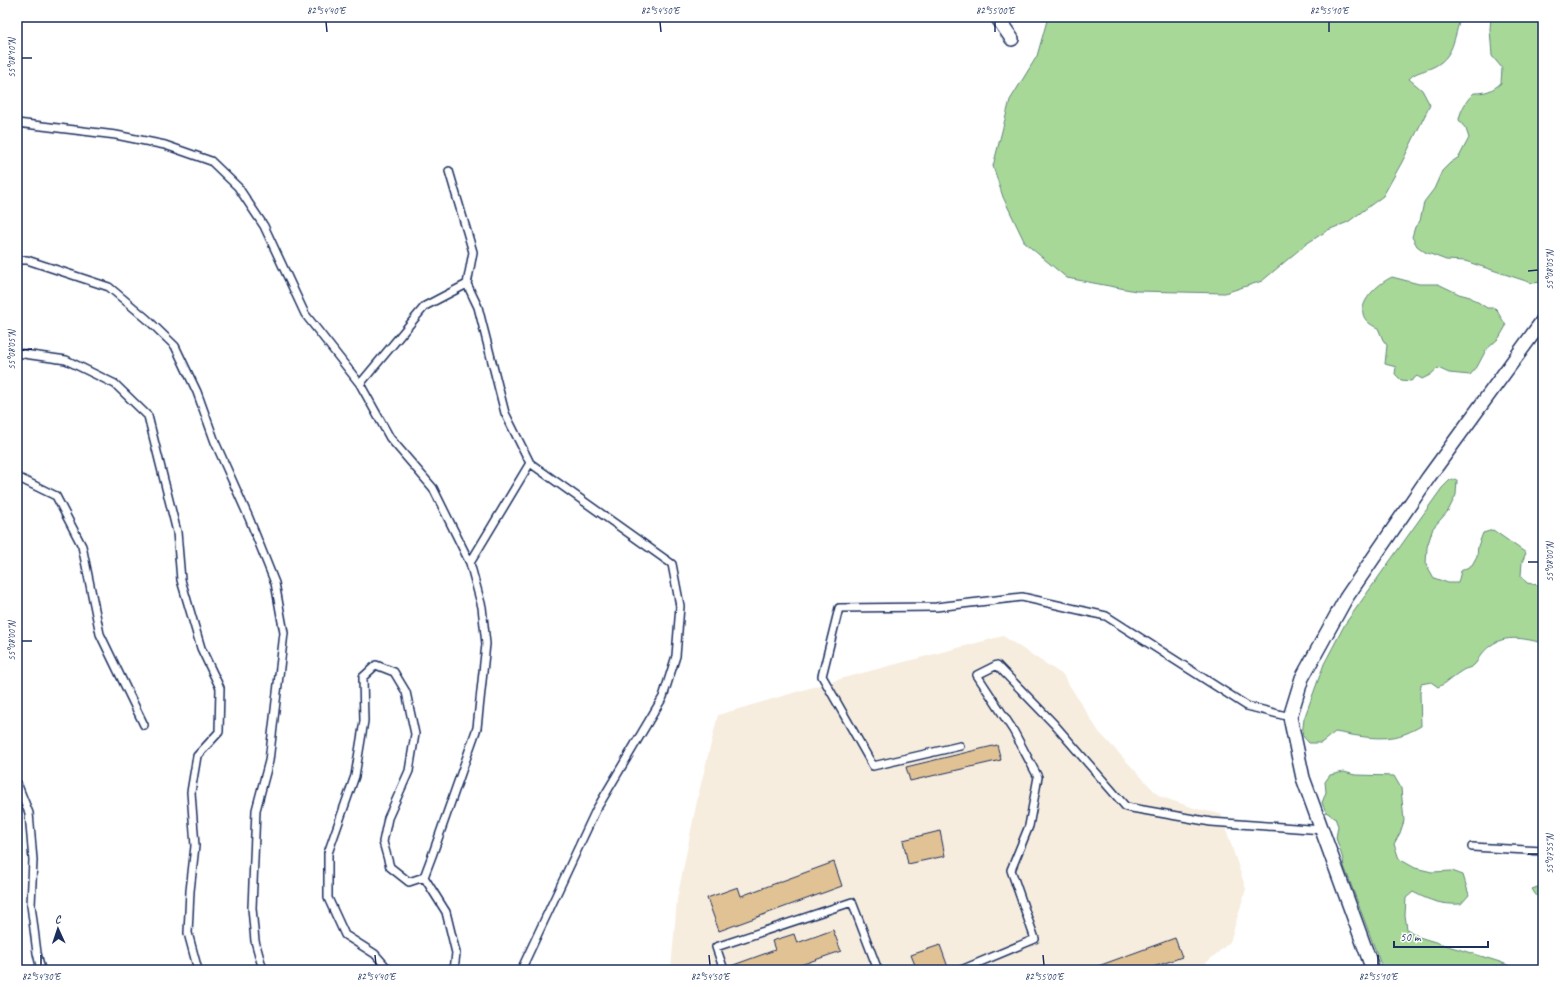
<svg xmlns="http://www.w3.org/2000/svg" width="1560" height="987" font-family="Caveat,sans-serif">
	<rect width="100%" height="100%" fill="#fff"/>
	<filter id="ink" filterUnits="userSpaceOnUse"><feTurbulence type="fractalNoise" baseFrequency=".025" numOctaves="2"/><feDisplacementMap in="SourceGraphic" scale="8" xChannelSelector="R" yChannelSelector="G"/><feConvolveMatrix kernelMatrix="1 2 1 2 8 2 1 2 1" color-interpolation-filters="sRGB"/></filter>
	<g filter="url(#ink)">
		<path fill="#f6eddf" d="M1003 636 1063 675 1099 732 1159 796 1197 809 1221 814 1246 889 1230 942 1198 970H671L677 899 698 796 718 715 847 677Z"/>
		<path fill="#a8d898" stroke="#62847b" d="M1048 17H1461C1453 38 1455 58 1431 68 1422 72 1415 72 1409 79L1422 90 1430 105 1402 162 1383 196 1348 222 1328 230 1306 244 1262 281 1225 293 1136 291 1067 278 1025 243 1003 197 993 166 1010 100 1037 56Z
			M1491 17H1543V282L1532 283 1465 261 1446 260 1425 252 1417 246 1412 237 1415 227 1420 221 1424 202 1434 189 1442 171 1450 163 1459 157 1469 138 1466 129 1459 120C1460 111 1467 99 1474 93 1486 93 1492 91 1501 83L1502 68 1492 56 1490 29Z
			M1392 277 1419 284H1438L1459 294 1470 297 1487 308H1495L1498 311C1499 317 1504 320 1506 326L1499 338 1486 350 1477 367 1470 375 1449 373 1438 368 1430 375 1422 379 1417 376 1411 381 1401 380 1395 374 1396 367 1385 364 1387 345 1383 340 1378 328C1345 315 1373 286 1392 277Z
			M1450 480H1457L1456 495 1448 511 1433 528 1427 547 1426 564 1434 578 1448 583H1458L1461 571 1472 565 1477 556 1478 546 1483 533 1493 530 1526 553 1522 562 1521 576 1527 583 1538 585 1543 597V643C1519 637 1498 633 1481 655 1478 658 1477 663 1474 665 1472 668 1466 668 1463 670 1454 675 1448 683 1438 687L1431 682 1421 684 1420 694 1421 726C1412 731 1402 736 1392 737 1373 740 1353 735 1335 732L1321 743H1309L1302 735 1304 719 1324 664 1345 624 1442 488Z
			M1344 772 1355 775 1394 776 1401 788 1404 821 1400 833 1394 844 1399 859 1415 868 1432 872 1452 871 1463 875 1469 895 1461 904C1442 905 1430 901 1413 892L1406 898 1405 915 1407 929 1419 937 1500 962 1520 970H1383L1344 866 1343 859 1336 838 1338 826 1335 818 1326 812 1322 803 1326 792 1325 782 1330 775Z
			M1543 885V899C1537 898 1535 894 1532 889Z"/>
		<path fill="#e1c294" stroke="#1b2f5e" d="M997 745 1001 760 910 781 906 767Z
			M940 831 945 856 908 864 903 840Z
			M834 862 842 886 719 931 707 898 738 887 741 896Z
			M833 930 841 951 786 970H729L728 967 775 950 772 941 794 934 797 943Z
			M1175 938 1182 957 1145 970H1090V969Z
			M940 945 949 970H917L911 955Z"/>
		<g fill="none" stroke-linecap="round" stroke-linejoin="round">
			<defs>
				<path id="service" d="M17 123 116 135 165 145 211 161 238 187 264 226 305 314 360 384 390 438 433 488 470 563 482 607 486 644 477 728 433 853 424 877 409 882 390 867 383 842 388 818 409 771 415 734 406 692 394 672 376 665 363 677 364 721 355 776 328 853V898L345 935 375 954 389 970
					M449 171 473 252 467 284 478 307 505 413 530 463 672 564 680 606 676 656 663 697 596 810 521 970
					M17 260H27L109 287 147 319 175 346 197 392 215 442 249 518 275 583 284 633 269 761 256 810 252 908 255 941 263 970
					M17 353 66 360 115 384 148 416 177 532 181 580 201 648 220 688 219 732 197 756 191 792 195 846 190 891 188 933 198 970
					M360 384 425 306 467 284
					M17 477 56 496 82 546 100 634 144 725
					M470 563 530 463
					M960 746 873 766 822 676 839 608 936 607 1022 597 1106 616 1247 706 1290 717
					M17 783 29 813 33 860 31 905 37 953 41 970
					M1472 847 1543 851
					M424 877 446 912 456 953 454 970
					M724 970 716 947 852 902 878 970
					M961 970 1035 939 1011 870 1029 826 1038 777 1013 730 977 675 997 665 1054 724 1126 807 1211 822 1323 830"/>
				<path id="minor" d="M997 17 1012 39
					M1373 970 1303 778 1290 717 1302 678 1346 598 1428 478 1543 320"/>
			</defs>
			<use href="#service" stroke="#1b2f5e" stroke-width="10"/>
			<use href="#minor" stroke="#1b2f5e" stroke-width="16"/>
			<use href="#service" stroke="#fff" stroke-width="7"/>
			<use href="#minor" stroke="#fff" stroke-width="13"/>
		</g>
	</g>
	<path fill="none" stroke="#1b2f5e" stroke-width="1.5" d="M326 22 327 32M660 22 661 32M995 22V32M1329 22V32M22 58H32M1528 271 1538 270M22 350 32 349M1528 562H1538M22 641H32M1528 854H1538M41 955V965M375 955 376 965M709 955 710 965M1043 955 1044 965M1378 955V965"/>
	<rect width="1560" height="987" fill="none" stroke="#fff" stroke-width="44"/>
	<g transform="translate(58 929) rotate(357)" stroke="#ffffff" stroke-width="3" paint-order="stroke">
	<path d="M0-3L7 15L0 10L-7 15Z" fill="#1b2f5e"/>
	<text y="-6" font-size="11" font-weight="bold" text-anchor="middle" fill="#1b2f5e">С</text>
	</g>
	<path d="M1394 941v6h94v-6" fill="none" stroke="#1b2f5e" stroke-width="2"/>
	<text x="1400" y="941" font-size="12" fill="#1b2f5e" stroke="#ffffff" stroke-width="3" paint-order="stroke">50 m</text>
	<rect x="22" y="22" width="1516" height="943" fill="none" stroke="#1b2f5e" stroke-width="1.5"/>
	<g font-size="10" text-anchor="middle" fill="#1b2f5e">
		<text x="326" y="14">82°54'40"E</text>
		<text x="660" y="14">82°54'50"E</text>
		<text x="995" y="14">82°55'00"E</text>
		<text x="1329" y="14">82°55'10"E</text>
		<text transform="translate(11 58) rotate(-90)" y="4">55°08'10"N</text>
		<text transform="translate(1549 270) rotate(-90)" y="4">55°08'05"N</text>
		<text transform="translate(11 350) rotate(-90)" y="4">55°08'05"N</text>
		<text transform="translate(1549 562) rotate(-90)" y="4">55°08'00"N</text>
		<text transform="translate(11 641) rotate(-90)" y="4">55°08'00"N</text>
		<text transform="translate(1549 854) rotate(-90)" y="4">55°07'55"N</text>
		<text x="41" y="980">82°54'30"E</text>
		<text x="376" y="980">82°54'40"E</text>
		<text x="710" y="980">82°54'50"E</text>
		<text x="1044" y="980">82°55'00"E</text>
		<text x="1378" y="980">82°55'10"E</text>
	</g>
</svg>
